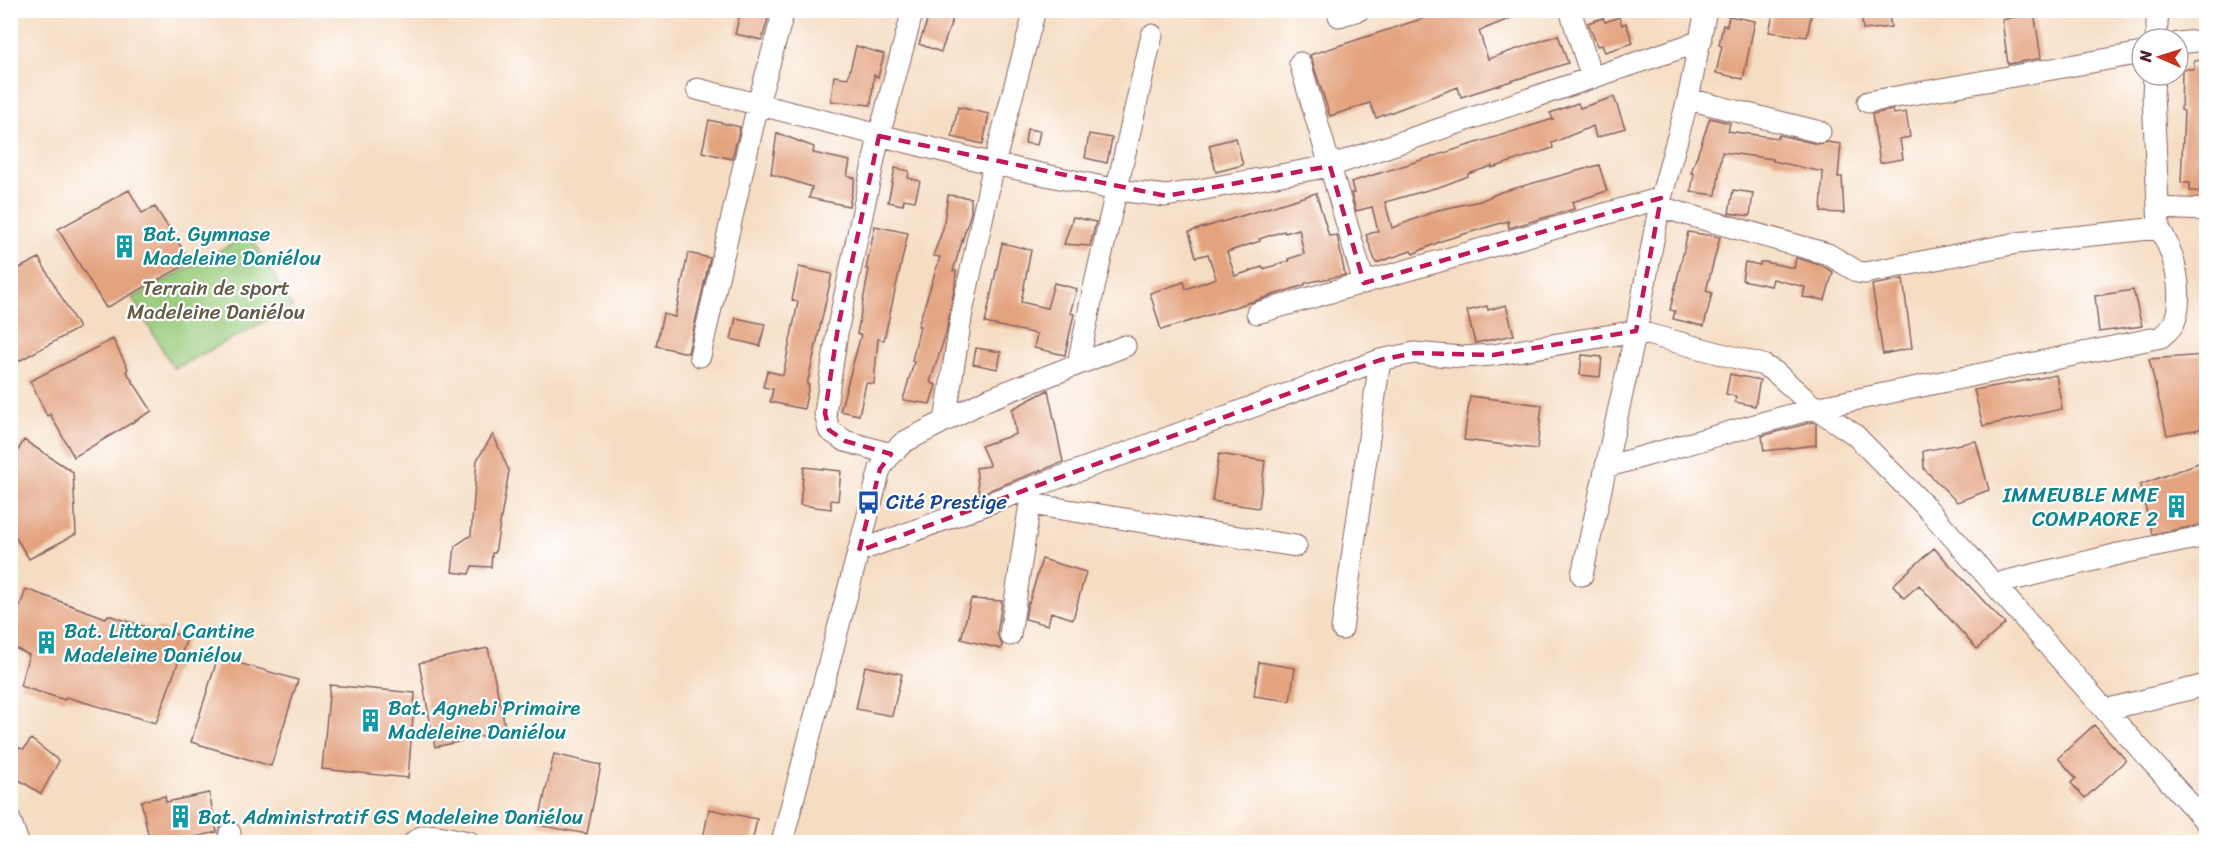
<svg xmlns="http://www.w3.org/2000/svg" width="2217" height="853" font-family="Sriracha,sans-serif">
	<rect width="100%" height="100%" fill="#fff"/>
	<filter id="ink" filterUnits="userSpaceOnUse"><feTurbulence type="fractalNoise" baseFrequency=".0167" numOctaves="2"/><feDisplacementMap in="SourceGraphic" scale="12" xChannelSelector="R" yChannelSelector="G"/><feConvolveMatrix kernelMatrix="1 2 1 2 8 2 1 2 1" color-interpolation-filters="sRGB"/></filter>
	<filter id="wash" filterUnits="userSpaceOnUse"><feTurbulence type="fractalNoise" baseFrequency=".008" numOctaves="4" result="noise"/><feDisplacementMap in="SourceGraphic" scale="24" xChannelSelector="R" yChannelSelector="G"/><feGaussianBlur stdDeviation="1.35" result="paint"/><feColorMatrix in="noise" values="0 0 0 0 0 0 0 0 0 0 0 0 0 0 0 0 0 1.4 0 .05"/><feComposite in="paint" operator="in"/></filter>
	<g filter="url(#wash)">
		<rect width="100%" height="100%" fill="#f5ddc3"/>
		<path fill="#98ca7a" stroke="#717452" stroke-width="1.5" d="M250 234 292 307 174 369 132 298Z"/>
		<g id="blocks">
			<path fill="#e3a37f" fill-rule="evenodd" d="M741 10 769 15 762 40 735 34Z
				M931 10 953 18 941 52 919 44Z
				M1449 10H1531L1479 31 1488 59 1558 35 1568 63 1461 97 1458 87 1376 118 1370 103 1330 116 1310 55Z
				M1774 10H1812L1807 37 1769 32Z
				M1861 10H1888L1891 27 1863 30Z
				M2034 12 2041 58 2008 64 2002 20Z
				M1729 16 1755 21 1743 79 1716 73 1722 46 1719 45 1723 25 1727 26Z
				M1619 17 1622 25 1626 23 1633 43 1605 52 1602 45 1597 46 1588 23 1603 18 1605 22Z
				M856 46 884 54 878 77 874 75 871 105 831 101 834 76 848 78Z
				M2194 60 2206 61V192L2190 191V183H2181L2184 111 2181 110 2182 69H2194Z
				M1614 97 1625 128 1596 138 1593 126 1552 143 1553 148 1492 168V166L1468 174V176L1442 186 1385 202 1392 228 1438 210 1480 201 1501 192 1599 165 1607 191 1572 202 1574 209 1509 228 1508 221 1441 241 1413 254 1411 251 1376 263 1366 235 1378 231 1372 207 1356 211 1351 193H1354L1351 182 1553 119 1550 113 1578 103 1580 108Z
				M958 107 989 114 983 144 952 137Z
				M1893 110 1894 114 1906 112 1910 137 1900 139 1903 159 1880 163 1872 114Z
				M1710 118 1730 123 1728 131 1778 138 1779 135 1817 144 1827 142 1841 144 1838 177H1842L1844 213 1821 212 1823 172 1773 161V159L1722 152 1716 195 1691 192 1694 173H1691Z
				M709 120 740 127 732 159 702 152Z
				M1027 129 1040 131 1037 145 1025 143Z
				M777 133 814 147 813 153 850 161 847 176 855 178 849 206 809 198 812 187 771 174Z
				M1089 134 1112 138 1107 163 1085 158Z
				M1236 138 1243 165 1216 172 1209 145Z
				M895 168 909 171 908 178 920 181 915 201 904 199 903 205 888 202Z
				M129 190 142 213 155 207 191 262 106 308 58 229Z
				M1733 190 1753 193 1750 216 1729 213Z
				M1316 193 1329 236 1337 235 1345 275 1305 283V285L1161 330 1150 293 1184 282 1186 289 1216 278 1208 254 1196 257 1189 232ZM1299 229 1304 254 1288 259 1289 261 1263 269 1262 267 1235 276 1227 252 1260 241 1259 239 1284 231 1285 233Z
				M948 195 971 198V212L953 271H956L955 285 946 333 930 382 936 385 930 404 903 400 914 362 912 361 920 326H918L940 257 933 256 943 229Z
				M1073 217 1096 222 1090 246 1064 244Z
				M875 226 908 233 884 340 878 339 874 384 866 383 859 415 840 411 861 335 857 334 869 269H866Z
				M1688 232 1720 237 1706 291 1712 293 1704 326 1673 319 1675 311 1670 310Z
				M1002 243 1031 250 1021 302 1047 308 1054 283 1077 289 1070 313 1074 314 1065 355 1034 348 1037 334 985 323Z
				M688 253 710 258 688 353 656 346 663 314 675 317Z
				M39 258 79 328 10 366V273Z
				M1796 258 1823 266 1833 272 1825 300 1803 297 1805 287 1773 279 1771 286 1742 280 1745 262 1760 265V262H1765L1794 268Z
				M799 267 832 274 807 385H809L804 409 770 402 773 389 763 387 767 371 783 375 798 302 792 300Z
				M1903 279 1912 348 1883 354 1872 285Z
				M2133 290 2142 326 2099 332 2095 296Z
				M1506 305 1514 335 1475 343 1467 311 1487 306 1488 310Z
				M736 318 765 324 760 346 731 339Z
				M113 339 128 369 126 371 152 411 74 457 50 414 47 416 30 381Z
				M976 348 1001 352 998 369 973 364Z
				M1582 355 1602 357 1600 377 1580 375Z
				M2206 355V428L2167 435 2149 359Z
				M1730 374 1760 380 1755 406 1735 402 1736 396 1726 394Z
				M2056 375 2062 409 1983 426 1974 390Z
				M1048 390 1063 462 979 494 976 468 990 466 981 446 1016 434 1012 409Z
				M1470 396 1542 405 1537 449 1464 440Z
				M1813 422 1816 424V445L1764 451 1762 436Z
				M493 434 509 471 495 553H492L491 567 472 566 469 574 452 572 455 546 471 535 477 460Z
				M24 440 73 472 76 534 29 559 10 528V464Z
				M1976 441 1989 490 1957 502 1924 469 1923 451Z
				M1219 454 1265 461 1259 508 1212 501Z
				M2206 460V524L2152 534 2140 485Z
				M804 467 841 471 838 501 831 500V509L800 505Z
				M1934 548 2005 624 1977 649 1919 585 1904 598 1893 585Z
				M1042 559 1086 572 1073 619 1051 612 1048 625 1025 619 1028 603H1029Z
				M26 589 106 618 108 615 157 631 158 628 187 638 156 723 66 697 65 700 20 686 29 655 15 648 17 639 10 635Z
				M971 599 1002 601 997 634 1002 645 1001 649 961 639Z
				M488 648 506 731 435 747 419 663Z
				M218 657 298 680 271 766 191 742Z
				M1259 662 1295 668 1290 701 1254 696Z
				M865 666 902 674 892 716 856 709Z
				M330 685 415 693 408 778 322 769Z
				M2094 725 2126 760 2085 798 2071 783 2076 778 2058 758Z
				M31 739 59 761 41 794 21 781 10 777V746L24 749Z
				M554 754 601 765 587 834 538 825Z
				M209 793 217 832 171 843H150L141 801 165 796 166 802Z
				M709 809 757 819 752 843H702Z"/>
		</g>
	</g>
	<g filter="url(#ink)">
		<use href="#blocks" fill-opacity="0" stroke="#866260" stroke-width="1.5"/>
		<g fill="none" stroke-linecap="round" stroke-linejoin="round">
			<defs>
				<path id="minor" d="M1570 10 1592 78
					M1339 16 1359 10
					M2156 39 2158 10
					M2178 43 2206 40
					M1300 63 1364 283
					M697 89 994 164 1117 190 1166 196 1330 166 1701 41
					M1688 99 1820 132
					M1868 102 2142 53
					M1660 207 1828 254 1858 272 1865 273 2017 243 2159 228
					M2158 208 2206 210
					M1257 313 1661 198
					M700 356 758 104 784 10
					M1078 364 1093 292 1152 35
					M945 421 962 312 994 164 1035 10
					M891 454 845 441 829 430 825 413 838 327 879 136 913 10
					M1606 467 1815 408 1854 434 1926 507 2105 710 2206 822
					M1030 504 1296 546
					M859 551 1380 360 1414 353 1462 357 1493 355 1636 331 1661 198 1688 99 1706 10
					M1582 575 1636 331 1763 365 1775 372 1815 408 2161 337C2165 333 2172 328 2174 323 2185 294 2175 254 2159 228L2153 95 2154 75
					M1995 584 2123 553 2206 536
					M1342 629 1380 360
					M1010 635 1032 490
					M2105 710 2206 685
					M10 820 18 842
					M228 842 230 833
					M414 842C425 829 454 840 469 842
					M782 842 880 469 891 454 904 442 986 400 1125 346"/>
			</defs>
			<use href="#minor" stroke="#866260" stroke-width="23"/>
			<use href="#minor" stroke="#fff" stroke-width="21"/>
		</g>
	</g>
	<path fill="none" stroke="#c2185b" stroke-width="4.5" stroke-dasharray="12 8" stroke-linejoin="round" d="M879 136 1166 196 1330 166 1364 283 1661 198 1636 331 1493 355 1414 353 1380 360 859 551 880 469 891 454 845 441 829 430 825 413 838 327Z"/>
	<defs>
		<symbol id="building-bare" viewBox="-9 -9 18 18"><path d="M-4-6H4V6H1V3H-1V6H-4ZM-2.5-4.3h1.7v1.8h-1.7ZM.8-4.3h1.7v1.8H.8ZM-2.5-1h1.7V.8h-1.7ZM.8-1h1.7V.8H.8Z" fill="#0f9aa8" stroke="#fff" stroke-width="2.5" paint-order="stroke"/></symbol>
		<symbol id="bus-bare" viewBox="-9 -9 18 18"><path d="M-5-6H5V4H4V6H2V4H-2V6H-4V4H-5ZM-3.5-4V0h7V-4ZM-3.5 1.2v1.5H-2V1.2ZM2 1.2v1.5H3.5V1.2Z" fill="#1a4fb4" stroke="#fff" stroke-width="2.5" paint-order="stroke"/></symbol>
	</defs>
	<g fill-rule="evenodd">
		<use href="#building-bare" x="108" y="230" width="33" height="33"/>
		<use href="#bus-bare" x="852" y="486" width="33" height="33"/>
		<use href="#building-bare" x="2160" y="490" width="33" height="33"/>
		<use href="#building-bare" x="30" y="626" width="33" height="33"/>
		<use href="#building-bare" x="354" y="704" width="33" height="33"/>
		<use href="#building-bare" x="164" y="800" width="33" height="33"/>
	</g>
	<g text-anchor="middle" dominant-baseline="central" stroke-width="4.5" stroke-linejoin="round" paint-order="stroke">
		<g font-size="21" fill="#0d838f" stroke="#fff" text-anchor="start">
			<text x="143" y="234">Bat. Gymnase<tspan x="143" dy="24">Madeleine Daniélou</tspan></text>
			<text x="2158" y="495" text-anchor="end">IMMEUBLE MME<tspan x="2158" dy="24">COMPAORE 2</tspan></text>
			<text x="64" y="631">Bat. Littoral Cantine<tspan x="64" dy="24">Madeleine Daniélou</tspan></text>
			<text x="388" y="708">Bat. Agnebi Primaire<tspan x="388" dy="24">Madeleine Daniélou</tspan></text>
			<text x="198" y="817">Bat. Administratif GS Madeleine Daniélou</text>
		</g>
		<g font-size="21" fill="#655b47" stroke="#fff">
			<text x="216" y="288">Terrain de sport<tspan x="216" dy="24">Madeleine Daniélou</tspan></text>
		</g>
		<g font-size="21" fill="#164399" stroke="#fff" text-anchor="start">
			<text x="886" y="502">Cité Prestige</text>
		</g>
	</g>
	<rect width="2217" height="853" fill="none" stroke="#fff" stroke-width="36"/>
	<g transform="translate(2160 57) rotate(273)"><circle r="28" fill="#ffffff" stroke="#b7a5aa" stroke-width="1.5"/>
	<path d="M0-4.5L10 22L0 15L-10 22Z" fill="#c8321e"/>
	<text y="-9" font-size="16" font-weight="bold" text-anchor="middle" fill="#4a1f2b">N</text>
	</g>
</svg>
